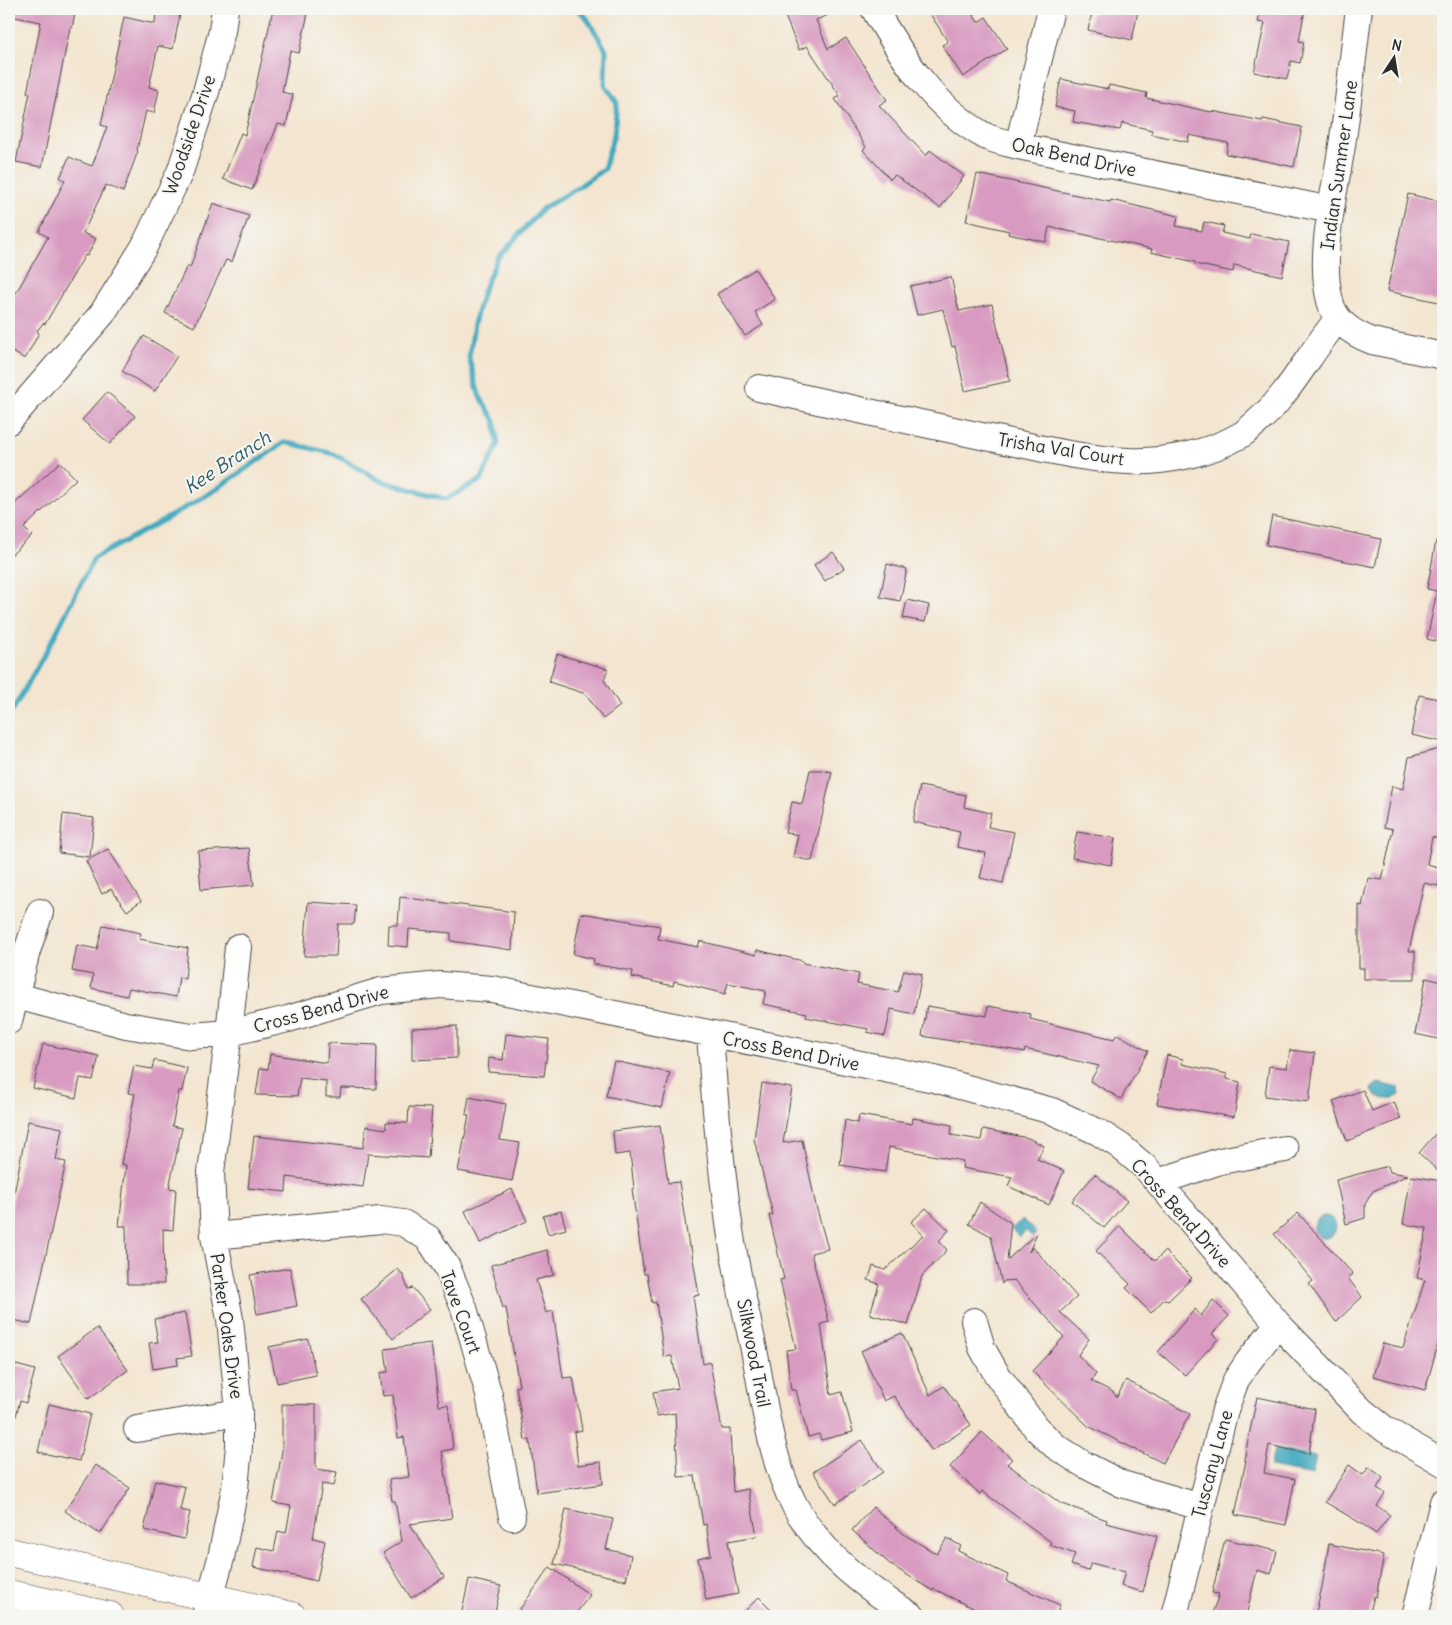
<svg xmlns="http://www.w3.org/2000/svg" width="1452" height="1625" font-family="Delius,sans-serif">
	<rect width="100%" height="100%" fill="#f6f6f2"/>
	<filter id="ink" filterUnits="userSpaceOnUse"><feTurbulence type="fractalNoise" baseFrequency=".02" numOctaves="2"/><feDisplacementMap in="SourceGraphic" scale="10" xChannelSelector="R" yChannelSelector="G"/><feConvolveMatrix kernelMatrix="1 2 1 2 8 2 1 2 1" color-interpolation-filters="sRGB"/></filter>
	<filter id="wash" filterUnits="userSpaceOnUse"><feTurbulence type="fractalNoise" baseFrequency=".0096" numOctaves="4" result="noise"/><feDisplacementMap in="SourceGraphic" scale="20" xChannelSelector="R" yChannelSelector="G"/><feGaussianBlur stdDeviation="1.12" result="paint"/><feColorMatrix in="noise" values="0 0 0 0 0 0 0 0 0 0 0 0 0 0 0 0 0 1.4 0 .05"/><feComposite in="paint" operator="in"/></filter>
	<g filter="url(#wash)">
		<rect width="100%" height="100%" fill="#f3e5cf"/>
		<path fill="#3fa9bf" stroke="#356a75" d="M1378 1083 1399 1088 1400 1095C1390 1101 1378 1101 1371 1089Z
			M1314 1227a11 11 0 1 1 22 0a11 11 0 1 1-22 0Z
			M1023 1219 1036 1233 1032 1236 1026 1231 1019 1237 1011 1229Z
			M1274 1449 1316 1457 1312 1475 1270 1467Z"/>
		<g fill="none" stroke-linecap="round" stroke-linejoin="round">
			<path stroke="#3fa9bf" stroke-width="5" d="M9 717 53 639 94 558 164 520 212 492 285 442 334 454 381 481 446 499 481 480 498 444 495 421 479 395 469 358 474 324 483 291 497 259 542 209 574 190 604 169 614 134 617 103 605 85 606 50 587 18 577 9"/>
		</g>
		<g id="blocks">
			<path fill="#d89ac0" d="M9 9H76L72 28H70L42 167 16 162 30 93H27L41 22 9 16Z
				M156 9H181L173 49 158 46 149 87 159 90 154 113 146 111 137 150 138 151 123 192 106 185 83 233 96 239 87 256 85 255 45 324 43 323 37 331 39 333 25 359 9 350V305L48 237 39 232 65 180 60 178 69 157 92 166 107 127 101 125 124 17 155 24Z
				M273 9H309L299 53 290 51 282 92 293 95 286 126 278 124 252 190 223 179 241 133 245 135Z
				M782 9H843L816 20 828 49 846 38 887 100 879 105 926 156 930 150 964 176 940 208 895 175 890 179 863 150 866 147 835 99 840 96 807 46 799 50Z
				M927 9H969L978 22 986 17 1007 49 963 77 942 45 948 42Z
				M1093 9H1128L1138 11 1132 40 1088 30Z
				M1261 9H1305L1299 41 1304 42 1300 63 1291 61 1287 79 1254 72 1265 23 1258 22Z
				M1061 79 1108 89 1109 85 1147 93 1146 98 1211 112 1212 111 1262 121 1263 119 1302 127 1294 167 1242 156V157L1226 154 1228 143 1189 135 1188 142 1151 134 1152 130 1122 123 1120 130 1073 122 1075 111 1055 107Z
				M977 174 1110 202 1111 200 1178 216 1176 226 1202 231 1204 222 1224 226 1222 233 1250 239 1251 234 1289 242 1282 276 1234 265 1233 272 1195 264V262L1151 252 1152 249 1049 227 1046 242 1008 234 1009 231 966 221Z
				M1408 194 1443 202V303L1387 291Z
				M213 203 249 216 232 262 226 260 194 327 165 313 187 266 190 268Z
				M755 269 775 299 755 312 763 325 745 336 717 294Z
				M951 277 959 311 992 304 1010 381 965 391 955 346 952 347 943 309 917 315 910 286Z
				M144 336 177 356 155 391 122 371Z
				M107 392 135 416 110 444 82 420Z
				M60 462 76 479 24 528 32 536 9 557V509Z
				M1272 516 1381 539 1375 567 1266 545Z
				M1436 541H1443V643L1427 639 1437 591 1427 589Z
				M833 552 844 568 825 581 814 565Z
				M887 564 907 569 900 601 880 597Z
				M907 600 929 605 925 622 903 618Z
				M557 654 608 669 604 680 620 706 603 719 586 694 549 682Z
				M1419 695 1443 700V742L1411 735Z
				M1443 748V840L1432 837 1427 864 1442 868 1438 886 1424 883 1409 951H1415V979H1364V968H1359V905L1362 906 1368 878 1382 880 1393 829 1384 827 1392 786 1403 789 1409 757Z
				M810 770H821L832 772 812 861 793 857 798 835 785 832 792 802 802 804Z
				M920 786 966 795 964 807 991 813 988 827 1014 832 1003 883 980 878 986 853 957 847 960 832 913 822Z
				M63 814 94 818 90 857 59 853Z
				M1077 832 1115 838 1111 865 1072 858Z
				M249 848 254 885 201 890 198 851Z
				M108 849 141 901 127 911 111 889 102 894 86 861Z
				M400 897 514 912 512 950 451 941V933L409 929 408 947 388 945 389 925H398Z
				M308 902 356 905 354 924H338L336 956H304Z
				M581 913 660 926 658 939 698 947 700 941 756 955 757 950 803 961V963L859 974 857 984 898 992 904 970 922 974 914 1014 891 1009 885 1036 867 1032 868 1029 806 1017 807 1013 763 1004 766 991 728 983 725 994 674 981 673 986 632 977 633 971 593 964 594 959 573 954Z
				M103 925 141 933 139 939 188 948 185 979 179 977 176 997 129 988 127 996 91 988 93 975 72 971 77 945 97 949Z
				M1426 978 1443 982V1040L1415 1034Z
				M927 1006 987 1016 988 1006 1031 1014 1030 1019 1114 1039 1117 1034 1148 1051 1121 1099 1090 1081 1099 1066 1025 1049 1024 1052 958 1040V1042L922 1036Z
				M457 1026V1058L412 1060V1028Z
				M506 1034 549 1039 544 1076 488 1072 489 1058 503 1060Z
				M328 1043 377 1045 376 1089 341 1088 340 1097H326V1081L300 1078 297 1096 256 1095 260 1068 268 1069 270 1054 327 1063Z
				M43 1044 99 1056 93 1080 80 1078 76 1098 33 1088Z
				M1290 1050 1315 1053 1309 1102 1265 1096 1269 1066 1287 1068Z
				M1167 1055 1183 1059 1182 1064 1227 1074V1079L1240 1082 1234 1117 1157 1104Z
				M154 1060 187 1068 182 1091H179L172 1126 182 1128 169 1188 176 1189 173 1230 163 1229 164 1284H127L126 1226H119L126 1165 121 1164 135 1094 128 1093 134 1066 152 1069Z
				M614 1061 670 1073 662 1108 606 1096Z
				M762 1083 792 1088 783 1143 802 1140 816 1206 828 1249 811 1253 829 1322 821 1324 831 1395 842 1392 853 1432 821 1440 819 1434 808 1437 796 1390H791L786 1350 796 1349 780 1280 784 1279 769 1215H773L754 1139Z
				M1363 1090 1372 1111 1394 1102 1401 1119 1347 1141 1333 1101Z
				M469 1097 506 1104 500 1140 520 1143 512 1181 458 1171 469 1115 466 1114Z
				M409 1107 432 1108 428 1158 368 1154 363 1187 287 1177 286 1192 248 1188 254 1136 363 1148 366 1126 386 1129V1122L408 1123Z
				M859 1115 912 1124 913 1118 952 1125 951 1135 981 1140 983 1129 1028 1138 1044 1146 1037 1159 1064 1171 1049 1205 1008 1186 1012 1177 962 1168 963 1161 889 1147 885 1172 840 1165 845 1120 858 1123Z
				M28 1121 62 1128 56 1160 66 1162 31 1324 9 1319V1220Z
				M660 1125 668 1183 679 1182 689 1247H691L699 1295 693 1296 703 1364 710 1362 722 1429H730L733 1492 748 1489 757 1536 728 1541 738 1594 706 1600 698 1558 711 1555 706 1524 703 1525 695 1476 678 1477 675 1413 657 1416 653 1392 678 1388 672 1356 664 1357 656 1302 652 1303 647 1274H644L632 1189 634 1188 630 1153 615 1155 613 1131Z
				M1443 1125V1176L1419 1153Z
				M1388 1166 1390 1172 1408 1175 1373 1191 1365 1204V1218L1346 1224 1336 1180Z
				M1095 1174 1127 1201 1104 1228 1072 1201Z
				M1411 1176 1442 1181 1439 1194H1443V1327L1425 1390 1373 1376 1383 1343 1403 1348 1425 1280 1417 1278 1427 1228 1403 1224Z
				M512 1189 527 1221 480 1243 465 1211Z
				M980 1202 1011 1223 1007 1260 1037 1233 1029 1252 1033 1247 1077 1297 1060 1312 1089 1339 1078 1355 1096 1374 1091 1381 1113 1392 1117 1397 1126 1380 1190 1414 1163 1463 1088 1426 1032 1371 1064 1337 1014 1280 1004 1281 1002 1284 991 1236 969 1224Z
				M926 1208 949 1230 939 1241 947 1250 922 1276 908 1325 870 1314 879 1284 868 1280 873 1266 885 1270 923 1235 911 1222Z
				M561 1211 566 1229 548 1234 543 1216Z
				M1298 1213 1353 1274 1348 1278 1362 1297 1336 1322 1309 1284 1313 1281 1274 1234Z
				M1120 1226 1155 1261 1165 1251 1192 1278 1168 1301 1164 1299 1151 1313 1126 1288 1130 1284 1096 1251Z
				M547 1250 554 1275 536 1280 546 1313 553 1311 563 1378 573 1377 582 1430 574 1432 578 1465 601 1462 603 1484 537 1493 530 1440H525L516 1387 519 1386 506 1308H503L491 1265Z
				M290 1268 297 1306 257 1314 250 1275Z
				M398 1269 403 1275 408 1289 413 1288 430 1309 393 1339 361 1299Z
				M1213 1300 1229 1316 1212 1334 1218 1339 1185 1375 1158 1352 1195 1309 1201 1316Z
				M185 1313 192 1356 177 1358 178 1365 153 1369 149 1343 158 1342 154 1319Z
				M97 1328 128 1370 88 1399 58 1356Z
				M902 1333 930 1395 944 1386 971 1425 932 1451 894 1396 884 1401 861 1351Z
				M308 1339 316 1375 277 1383 269 1347Z
				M431 1343 439 1406 448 1405 453 1449 442 1451 452 1518 410 1524 444 1577 411 1598 383 1553 402 1541 395 1501H392L389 1480 409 1477 404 1437 398 1438 393 1395 383 1396 380 1373 388 1372 385 1349Z
				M9 1363 35 1370 26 1403 20 1401 13 1427 9 1426Z
				M1257 1397 1315 1409 1309 1454 1269 1445 1264 1473 1295 1479 1286 1525 1235 1515 1246 1460H1244Z
				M49 1404 90 1414 79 1461 38 1452Z
				M282 1404 316 1405V1469L337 1472 334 1486 322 1484 313 1538 325 1541 317 1581 253 1567 257 1547 274 1551 278 1531 286 1533 291 1506 273 1503 282 1451Z
				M982 1432 1012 1459 1007 1464 1060 1503 1107 1520 1106 1523 1157 1536 1143 1592 1121 1586 1125 1572 1091 1563 1088 1571 1071 1565 1075 1554 1050 1545 1051 1542 982 1491 980 1494 950 1467Z
				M862 1440 883 1472 835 1504 813 1472Z
				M96 1465 130 1488 100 1534 65 1511Z
				M1349 1465 1363 1475 1369 1467 1383 1478 1377 1488 1385 1493 1377 1506 1390 1515 1376 1534 1362 1524 1325 1502Z
				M155 1480 185 1487 180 1510 190 1512 184 1539 144 1530Z
				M873 1507 905 1535 937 1554 947 1538 961 1546 958 1551 1008 1575 1006 1581 1060 1605 1055 1616H989L934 1589 933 1591 891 1565 852 1530Z
				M566 1509 613 1519 606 1549 631 1555 626 1580 554 1564Z
				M1225 1539 1277 1551 1271 1574 1257 1570 1246 1616H1211L1219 1594 1212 1593Z
				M1329 1544 1384 1555 1376 1597 1374 1596 1369 1616H1315L1322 1587Z
				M550 1567 590 1595 574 1616H515Z
				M469 1579 501 1586 494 1616H461Z
				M759 1597 778 1616H740Z"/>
		</g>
	</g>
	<g filter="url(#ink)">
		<use href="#blocks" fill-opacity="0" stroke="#494744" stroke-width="1"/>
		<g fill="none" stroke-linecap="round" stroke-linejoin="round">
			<defs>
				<path id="minor" d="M874 9C903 58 933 107 985 136 995 141 1008 143 1018 146L1331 210
					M1359 9C1353 54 1349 100 1342 145 1335 191 1318 256 1330 301 1335 322 1352 333 1372 341L1443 356
					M1018 146 1051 9
					M759 388C835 405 910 421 986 437 1032 446 1080 459 1128 461 1164 463 1210 453 1241 435 1246 432 1251 427 1256 423 1290 394 1309 353 1338 319
					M9 421 102 314 144 247 180 172 206 92 222 31 225 9
					M9 994 126 1025 191 1036 229 1033 288 1019 381 991 440 985 492 989 934 1079 1052 1111 1098 1132 1120 1146 1146 1168 1278 1324 1362 1411 1386 1430 1443 1463
					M9 1021 27 951 40 912
					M710 1034C714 1097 720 1160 729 1223 735 1269 747 1314 756 1360 765 1408 772 1463 795 1506 822 1555 866 1588 912 1616
					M1158 1182 1220 1161 1285 1149
					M214 1236 381 1220 403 1223 428 1238 447 1267 464 1308 489 1395 512 1517
					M974 1321 982 1348 996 1373 1036 1428 1055 1446 1085 1465 1122 1484 1201 1507
					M137 1429 239 1412
					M205 1616 221 1558 235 1488 239 1446V1412L230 1319 214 1236 211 1172 229 1033 238 947
					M1174 1616 1225 1410 1236 1380 1248 1362 1278 1324
					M1415 1616 1443 1502"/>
				<path id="major" d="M9 1552 292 1616
					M9 1594 110 1616"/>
			</defs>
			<use href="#minor" stroke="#494744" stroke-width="28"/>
			<use href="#major" stroke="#494744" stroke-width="29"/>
			<use href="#minor" stroke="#fff" stroke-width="26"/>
			<use href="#major" stroke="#fff" stroke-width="28"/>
		</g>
	</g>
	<g text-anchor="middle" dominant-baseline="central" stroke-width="4" stroke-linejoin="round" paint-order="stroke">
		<g font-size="18" fill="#2b2b2b" stroke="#f6f6f2">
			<text transform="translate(189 135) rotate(-71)">Woodside Drive</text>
			<text transform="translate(1074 157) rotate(12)">Oak Bend Drive</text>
			<text transform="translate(1339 165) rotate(-82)">Indian Summer Lane</text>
			<text transform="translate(1061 449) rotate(9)">Trisha Val Court</text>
			<text transform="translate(321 1009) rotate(-15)">Cross Bend Drive</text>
			<text transform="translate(791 1051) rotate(11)">Cross Bend Drive</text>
			<text transform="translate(1181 1213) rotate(48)">Cross Bend Drive</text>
			<text transform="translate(461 1312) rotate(70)">Tave Court</text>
			<text transform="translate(227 1326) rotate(82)">Parker Oaks Drive</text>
			<text transform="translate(754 1353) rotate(79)">Silkwood Trail</text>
			<text transform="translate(1212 1464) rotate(-75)">Tuscany Lane</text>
		</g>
		<g font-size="19" font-style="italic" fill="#335d66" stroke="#f6f6f2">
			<text transform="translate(227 462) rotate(-33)">Kee Branch</text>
		</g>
	</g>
	<rect width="1452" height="1625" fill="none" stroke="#f6f6f2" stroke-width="30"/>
	<g transform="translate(1394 58) rotate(12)" stroke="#f6f6f2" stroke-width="4" paint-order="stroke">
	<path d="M0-4L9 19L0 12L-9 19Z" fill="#2b2b2b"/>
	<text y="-8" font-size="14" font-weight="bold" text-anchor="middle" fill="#2b2b2b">N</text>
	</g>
</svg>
